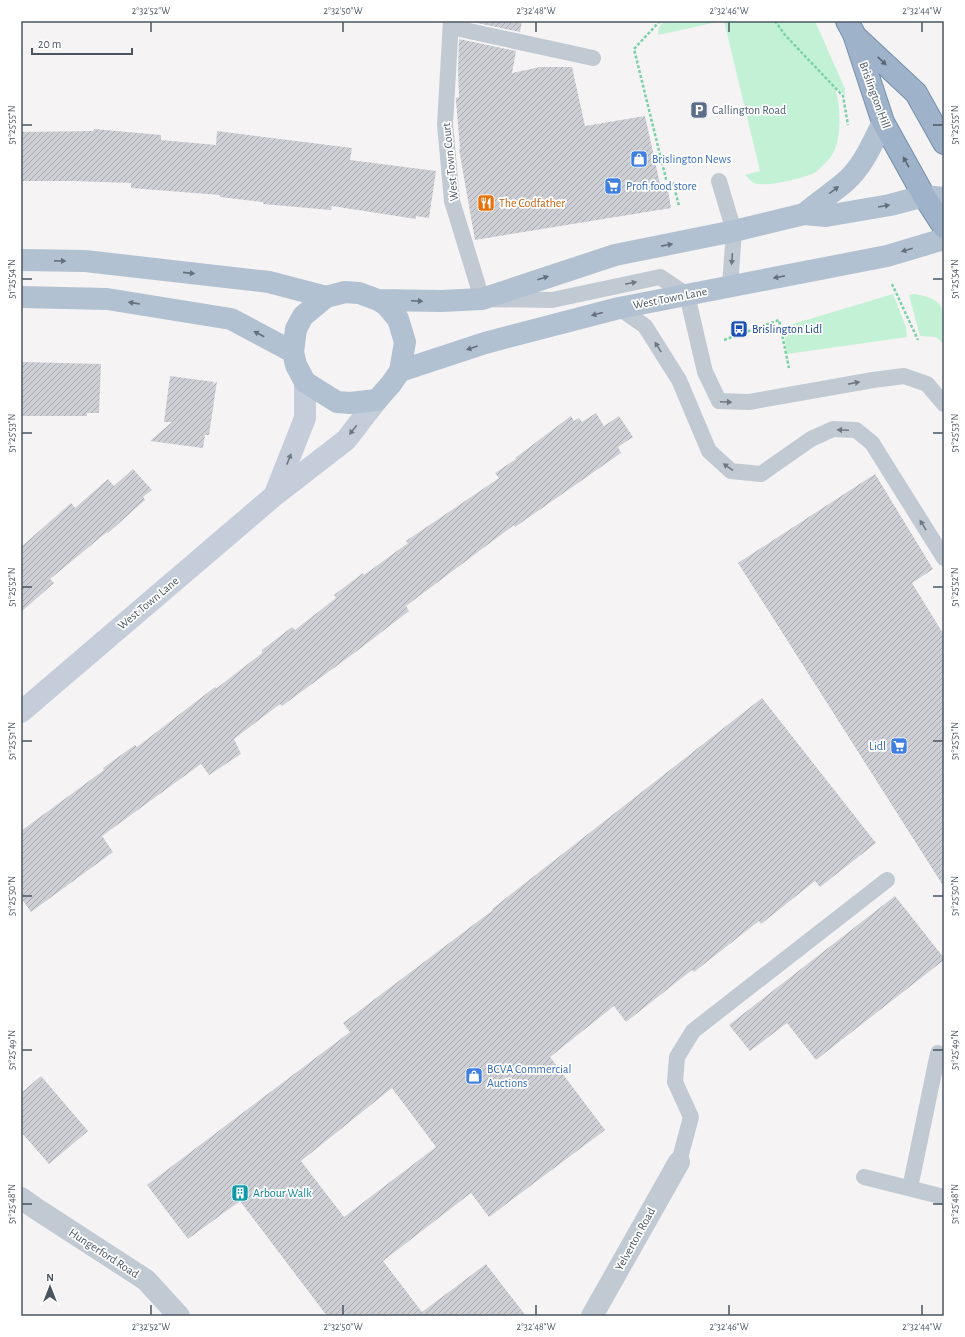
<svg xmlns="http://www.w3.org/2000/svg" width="965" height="1337" font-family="'Alegreya Sans',sans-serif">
	<defs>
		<pattern id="building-hatch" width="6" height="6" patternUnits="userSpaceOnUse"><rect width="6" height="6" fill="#cdcfd5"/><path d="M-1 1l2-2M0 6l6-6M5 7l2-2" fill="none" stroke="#a8abb0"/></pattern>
	</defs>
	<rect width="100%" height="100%" fill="#f5f3f3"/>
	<path fill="#c2f1d6" d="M664 21H722L658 35 659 27Z
		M724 21H815L845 89V95L838 89 836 92C841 109 842 143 830 158 826 162 819 170 814 173 804 178 764 188 754 183 751 182 748 177 745 175L760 171Z
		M893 294 906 327 907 337 787 354 783 327Z
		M914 294C950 299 944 314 944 344L936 337 920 336 909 295Z"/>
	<path fill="url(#building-hatch)" fill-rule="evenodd" d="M468 21H522L520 32Z
		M459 39 516 51 512 73 540 67H572L585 126 645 116 660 184H667L671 208 475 240 459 149H460L456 101V98L459 97 458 71Z
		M94 129 161 135V140L216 145 217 131 352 148 350 160 436 171 429 218 416 216V219L332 206 331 210 263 204V202L220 197V195L131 188V183L73 181H21V132L93 131Z
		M21 362 101 364 99 413H87V416H21Z
		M170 376 214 382 213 385 217 381 209 435H205L203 448 150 441 172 422H164Z
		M596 413 604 426 619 416 633 437 618 447 621 453 515 527 514 525 406 606 409 611 357 651 282 706 280 704 234 739 241 754 209 775 201 764 102 836 113 852 31 912 21 898V831L104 770 103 768 135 745 137 747 215 687 217 688 262 653V650L292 627 295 630 336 598 334 595 363 573 364 575 408 543 406 541 499 478 495 473 516 459 515 458 571 416 574 421 579 418 582 422Z
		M133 469 152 490 143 497 145 500 108 533 107 532 50 579 54 583 21 612V547L71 503 75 508 108 479 114 486Z
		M875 474 933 569 912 583 944 635V887L738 563Z
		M762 698 876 843 820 887 815 881 761 924 759 921 694 972 692 970 626 1022 614 1006 550 1057 605 1130 489 1217 471 1193 383 1261 422 1312 486 1264 526 1316H327L240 1201 188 1239 147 1185 350 1032 343 1023 493 910 492 909ZM392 1088 436 1147 344 1217 301 1161Z
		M895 896 944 958V960L816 1060 787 1023 750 1051 729 1025Z
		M41 1076 88 1131 49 1164 21 1132V1093Z"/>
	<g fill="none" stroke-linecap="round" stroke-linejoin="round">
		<defs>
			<path id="trunk" d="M847 21 854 34 883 122 924 196 944 227
				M856 37 916 93 944 143"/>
		</defs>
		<use href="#trunk" stroke="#758fad" stroke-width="24"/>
		<path stroke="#79d1a7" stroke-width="2.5" stroke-dasharray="3 2" stroke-linecap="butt" d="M660 21 634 49 666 179 673 183 679 206
			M775 21 785 35 843 96 848 125
			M892 284 918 340
			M724 340 779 320 789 368"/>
		<path stroke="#c1cad2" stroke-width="16" d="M451 21 445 124 452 201 482 299 552 300 660 277 687 295 705 372 719 401 749 402 873 380 904 376 927 384 944 404
			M451 27 593 58
			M719 181 734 231 730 286
			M619 308 645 326 679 380 709 451 731 471 761 474 811 439 833 429 856 430 872 443 944 558
			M679 1162 691 1117 675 1082 677 1057 693 1031 887 880
			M864 1177 944 1197
			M910 1188 938 1053"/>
		<path stroke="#c1cad2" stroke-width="22" d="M21 1198 35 1208 146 1280 179 1316
			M592 1316 679 1162"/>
		<path stroke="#c4cdd9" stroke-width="22" d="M275 494 305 418V382
			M21 712 275 495 346 440 377 400"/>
		<path stroke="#b2c1d1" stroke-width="22" d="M804 214C817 203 832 193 845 182 863 167 873 142 883 122
			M21 260 85 261 269 282 326 297
			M345 292 359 293 378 300 386 305 398 319 405 342 400 371 391 384 377 400 350 403 337 402 305 382 296 365 293 352 296 329 303 316 326 297Z
			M21 297 107 299 231 319 293 352
			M378 300 441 301 482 299 615 255 734 231 804 214 826 216 890 205 924 196 944 198
			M400 371 485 343 619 308 887 256 944 239"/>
		<use href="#trunk" stroke="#9eb2c9" stroke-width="22"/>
	</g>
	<defs><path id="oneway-solid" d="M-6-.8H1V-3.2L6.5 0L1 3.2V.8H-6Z"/></defs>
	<g fill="#5b6876">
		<use href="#oneway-solid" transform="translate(882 61) rotate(43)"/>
		<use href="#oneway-solid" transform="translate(906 162) rotate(-119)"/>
	</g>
	<g fill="#64707d">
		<use href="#oneway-solid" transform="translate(834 190) rotate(-37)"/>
		<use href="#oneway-solid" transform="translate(884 206) rotate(-10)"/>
		<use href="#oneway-solid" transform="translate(667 245) rotate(-11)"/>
		<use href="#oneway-solid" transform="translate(907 250) rotate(164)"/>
		<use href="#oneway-solid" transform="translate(60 261) rotate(1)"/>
		<use href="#oneway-solid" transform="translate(189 273) rotate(6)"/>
		<use href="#oneway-solid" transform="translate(779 277) rotate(169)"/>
		<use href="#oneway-solid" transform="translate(543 278) rotate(-18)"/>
		<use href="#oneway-solid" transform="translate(417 301) rotate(2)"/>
		<use href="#oneway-solid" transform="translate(134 303) rotate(-171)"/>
		<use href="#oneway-solid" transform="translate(597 314) rotate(165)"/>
		<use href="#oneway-solid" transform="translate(259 334) rotate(-152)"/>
		<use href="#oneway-solid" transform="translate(472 348) rotate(161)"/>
	</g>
	<g fill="#6e7883">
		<use href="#oneway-solid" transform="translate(732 259) rotate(94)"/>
		<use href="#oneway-solid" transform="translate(631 283) rotate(-12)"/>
		<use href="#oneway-solid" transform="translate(658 347) rotate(-122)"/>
		<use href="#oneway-solid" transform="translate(854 383) rotate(-11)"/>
		<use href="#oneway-solid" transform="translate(726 402) rotate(2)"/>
		<use href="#oneway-solid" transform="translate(843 430) rotate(-177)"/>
		<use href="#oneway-solid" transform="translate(728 467) rotate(-145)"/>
		<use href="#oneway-solid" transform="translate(923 525) rotate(-122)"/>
	</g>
	<g fill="#6f7985">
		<use href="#oneway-solid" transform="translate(353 430) rotate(128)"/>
		<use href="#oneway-solid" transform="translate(289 459) rotate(-69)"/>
	</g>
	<path fill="none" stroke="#4a5561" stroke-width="1.5" d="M151 22V32M343 22V32M536 22V32M729 22V32M922 22V32M22 125H32M933 125H943M22 279H32M933 279H943M22 433H32M933 433H943M22 587H32M933 587H943M22 741H32M933 741H943M22 896H32M933 896H943M22 1050H32M933 1050H943M22 1204H32M933 1204H943M151 1305V1315M343 1305V1315M536 1305V1315M729 1305V1315M922 1305V1315"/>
	<defs>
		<symbol id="parking-square" viewBox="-11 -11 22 22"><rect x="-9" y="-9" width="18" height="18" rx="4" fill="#5c6f8a" stroke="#fff"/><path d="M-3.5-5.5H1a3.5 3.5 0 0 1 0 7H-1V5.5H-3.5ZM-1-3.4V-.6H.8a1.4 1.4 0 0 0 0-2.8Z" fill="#fff"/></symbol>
		<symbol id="shop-square" viewBox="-11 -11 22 22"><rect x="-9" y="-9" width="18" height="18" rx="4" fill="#3f7fe0" stroke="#fff"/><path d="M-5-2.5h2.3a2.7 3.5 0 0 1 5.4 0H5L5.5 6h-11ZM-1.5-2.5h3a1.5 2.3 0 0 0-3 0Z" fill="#fff"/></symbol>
		<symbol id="supermarket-square" viewBox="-11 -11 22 22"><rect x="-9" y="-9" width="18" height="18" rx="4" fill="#3f7fe0" stroke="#fff"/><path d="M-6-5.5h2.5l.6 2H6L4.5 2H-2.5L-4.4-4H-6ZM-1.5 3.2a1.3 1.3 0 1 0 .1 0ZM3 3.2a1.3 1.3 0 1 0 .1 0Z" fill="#fff"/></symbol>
		<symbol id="restaurant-square" viewBox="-11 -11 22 22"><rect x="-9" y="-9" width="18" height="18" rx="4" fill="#e8710a" stroke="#fff"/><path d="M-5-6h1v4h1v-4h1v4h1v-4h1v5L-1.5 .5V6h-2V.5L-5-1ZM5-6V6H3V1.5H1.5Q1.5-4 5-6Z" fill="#fff"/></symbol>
		<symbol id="bus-square" viewBox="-11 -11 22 22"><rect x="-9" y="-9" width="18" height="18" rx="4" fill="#1a4fb4" stroke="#fff"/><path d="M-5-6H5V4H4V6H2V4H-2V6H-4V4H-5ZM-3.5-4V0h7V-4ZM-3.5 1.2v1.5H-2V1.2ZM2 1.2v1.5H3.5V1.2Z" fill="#fff"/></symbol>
		<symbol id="building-square" viewBox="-11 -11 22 22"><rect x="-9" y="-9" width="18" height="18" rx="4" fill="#0f9aa8" stroke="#fff"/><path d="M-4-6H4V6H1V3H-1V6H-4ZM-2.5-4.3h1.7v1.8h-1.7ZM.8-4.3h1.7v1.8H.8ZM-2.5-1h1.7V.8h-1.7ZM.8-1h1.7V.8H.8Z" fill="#fff"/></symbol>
	</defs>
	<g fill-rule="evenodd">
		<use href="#parking-square" x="689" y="100" width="20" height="20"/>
		<use href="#shop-square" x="629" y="149" width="20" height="20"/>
		<use href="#supermarket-square" x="603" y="176" width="20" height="20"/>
		<use href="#restaurant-square" x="476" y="193" width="20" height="20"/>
		<use href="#bus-square" x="729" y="319" width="20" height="20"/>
		<use href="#supermarket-square" x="889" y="736" width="20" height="20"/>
		<use href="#shop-square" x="464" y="1066" width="20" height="20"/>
		<use href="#building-square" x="230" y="1183" width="20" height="20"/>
	</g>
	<g text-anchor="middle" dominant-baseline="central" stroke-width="3.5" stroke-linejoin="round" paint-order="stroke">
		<g font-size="12" fill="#4a5561" stroke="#fff">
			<text transform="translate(875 95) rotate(70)">Brislington Hill</text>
			<text transform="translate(450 162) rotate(-96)">West Town Court</text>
			<text transform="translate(670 298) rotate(-11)">West Town Lane</text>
			<text transform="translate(148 603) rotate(-40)">West Town Lane</text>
			<text transform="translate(635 1239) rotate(-61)">Yelverton Road</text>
			<text transform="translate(104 1253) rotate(33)">Hungerford Road</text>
		</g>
		<g font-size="12" fill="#4e5e75" stroke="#fff" text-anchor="start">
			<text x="712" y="110">Callington Road</text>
		</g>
		<g font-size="12" fill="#366cbe" stroke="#fff" text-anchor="start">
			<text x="652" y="159">Brislington News</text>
			<text x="626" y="186">Profi food store</text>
			<text x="886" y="746" text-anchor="end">Lidl</text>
			<text x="487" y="1069">BCVA Commercial<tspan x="487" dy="14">Auctions</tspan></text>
		</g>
		<g font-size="12" fill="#c56008" stroke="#fff" text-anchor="start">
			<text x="499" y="203">The Codfather</text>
		</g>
		<g font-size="12" fill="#164399" stroke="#fff" text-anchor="start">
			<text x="752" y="329">Brislington Lidl</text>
		</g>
		<g font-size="12" fill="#0d838f" stroke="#fff" text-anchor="start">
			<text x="253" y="1193">Arbour Walk</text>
		</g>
	</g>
	<rect width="965" height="1337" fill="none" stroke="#ffffff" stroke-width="44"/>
	<g transform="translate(50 1287)" stroke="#ffffff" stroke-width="3" paint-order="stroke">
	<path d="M0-3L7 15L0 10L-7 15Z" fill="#4a5561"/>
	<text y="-6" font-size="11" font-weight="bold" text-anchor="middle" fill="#4a5561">N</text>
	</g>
	<path d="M32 48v6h100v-6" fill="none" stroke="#4a5561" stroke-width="2"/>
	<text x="38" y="48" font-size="12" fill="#4a5561" stroke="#ffffff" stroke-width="3" paint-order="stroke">20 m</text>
	<rect x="22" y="22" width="921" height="1293" fill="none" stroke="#4a5561" stroke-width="1.5"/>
	<g font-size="10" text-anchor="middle" fill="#4a5561">
		<text x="151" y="14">2°32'52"W</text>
		<text x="343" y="14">2°32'50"W</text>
		<text x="536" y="14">2°32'48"W</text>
		<text x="729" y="14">2°32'46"W</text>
		<text x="922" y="14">2°32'44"W</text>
		<text transform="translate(11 125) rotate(-90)" y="4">51°25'55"N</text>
		<text transform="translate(954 125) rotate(-90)" y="4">51°25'55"N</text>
		<text transform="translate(11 279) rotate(-90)" y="4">51°25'54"N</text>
		<text transform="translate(954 279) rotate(-90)" y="4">51°25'54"N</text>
		<text transform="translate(11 433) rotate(-90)" y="4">51°25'53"N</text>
		<text transform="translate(954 433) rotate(-90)" y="4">51°25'53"N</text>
		<text transform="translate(11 587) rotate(-90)" y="4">51°25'52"N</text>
		<text transform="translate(954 587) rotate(-90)" y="4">51°25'52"N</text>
		<text transform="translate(11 741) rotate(-90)" y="4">51°25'51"N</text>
		<text transform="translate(954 741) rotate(-90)" y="4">51°25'51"N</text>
		<text transform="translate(11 896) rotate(-90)" y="4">51°25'50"N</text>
		<text transform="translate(954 896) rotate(-90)" y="4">51°25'50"N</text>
		<text transform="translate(11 1050) rotate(-90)" y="4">51°25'49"N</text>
		<text transform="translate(954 1050) rotate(-90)" y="4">51°25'49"N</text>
		<text transform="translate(11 1204) rotate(-90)" y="4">51°25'48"N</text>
		<text transform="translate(954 1204) rotate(-90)" y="4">51°25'48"N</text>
		<text x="151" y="1330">2°32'52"W</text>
		<text x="343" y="1330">2°32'50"W</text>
		<text x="536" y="1330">2°32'48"W</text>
		<text x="729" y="1330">2°32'46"W</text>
		<text x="922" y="1330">2°32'44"W</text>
	</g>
</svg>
